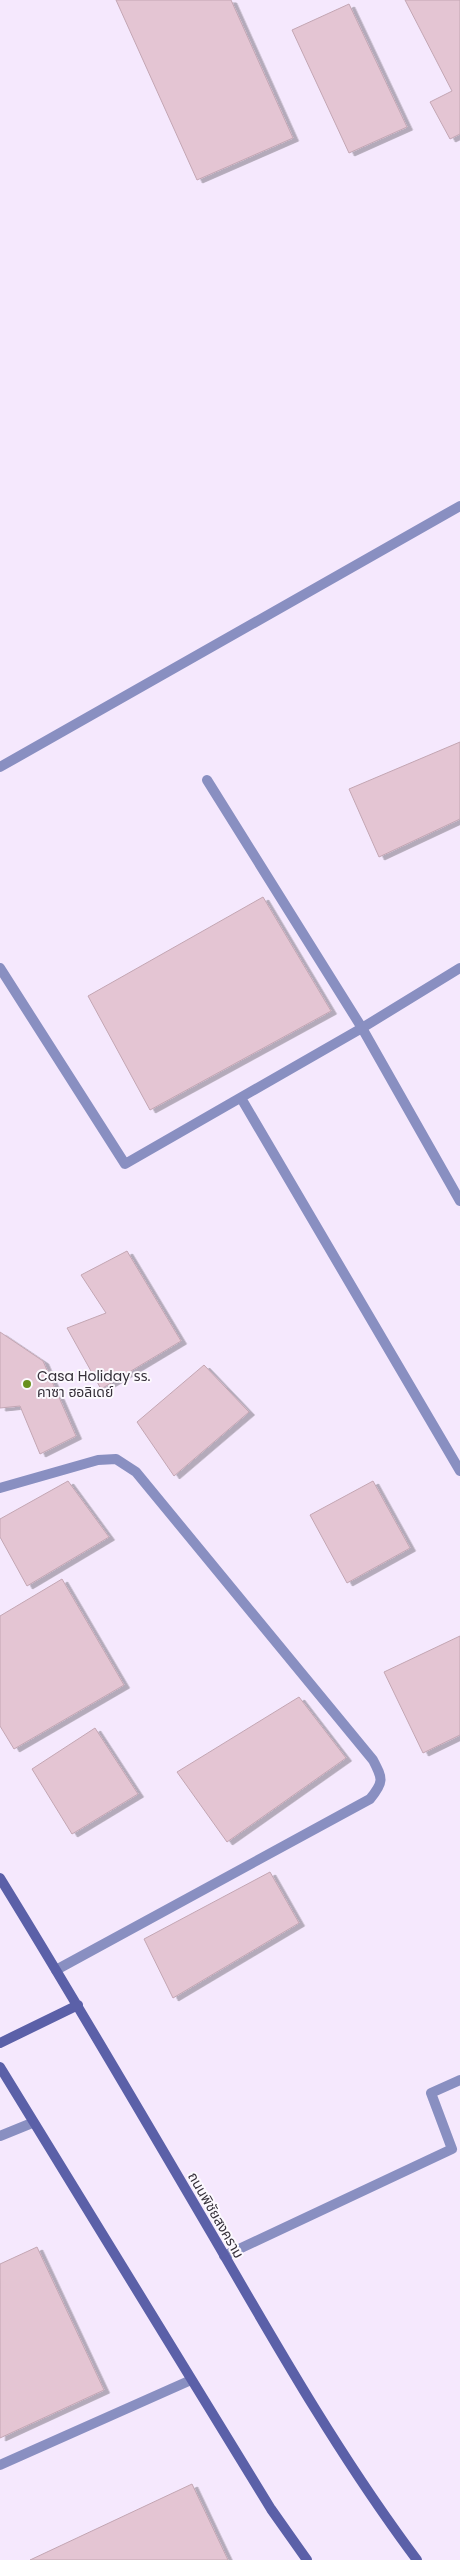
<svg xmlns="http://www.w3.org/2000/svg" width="460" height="2560" font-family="Poppins,'Noto Sans Thai',sans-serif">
	<defs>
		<filter id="shadow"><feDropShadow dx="5.5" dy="3" stdDeviation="0" flood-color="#0004"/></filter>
	</defs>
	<rect width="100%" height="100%" fill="#f5e8fd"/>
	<path fill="#e4c5d3" stroke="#c3a6b3" filter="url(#shadow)" d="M116 0H231L293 138 197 180Z
		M405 0H460V134L450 139 430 102 452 91Z
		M349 4 407 127 349 153 292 30Z
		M460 742V819L379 857 349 789Z
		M263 897 331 1011 150 1110 88 996Z
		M127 1251 181 1341 101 1389 67 1328 106 1313 81 1275Z
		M0 1332 43 1361 76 1436 40 1454 20 1406 0 1408Z
		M204 1365 249 1412 174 1476 137 1422Z
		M68 1481 109 1537 27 1586 0 1537V1519Z
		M373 1481 410 1548 347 1583 310 1515Z
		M62 1579 124 1685 14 1749 0 1726V1616Z
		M460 1636V1735L423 1753 384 1672Z
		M299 1697 346 1758 227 1842 177 1772Z
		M95 1728 138 1794 72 1834 32 1769Z
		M270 1872 299 1923 173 1998 144 1939Z
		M37 2247 104 2390 0 2438V2264Z
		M192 2484 228 2560H30Z"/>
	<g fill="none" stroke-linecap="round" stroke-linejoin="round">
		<path stroke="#898fc1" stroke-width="10" d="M224 2256 452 2149 431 2093 460 2080
			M0 2465 191 2380"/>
		<path stroke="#898fc1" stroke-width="10" d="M0 767 460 506
			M207 780 362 1028 460 1201
			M0 968 125 1164 362 1028 460 968
			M241 1098 460 1471
			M0 1488 98 1460 116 1459 136 1472 373 1760C383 1779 384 1782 370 1799L56 1970
			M0 2136 32 2123"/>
		<path stroke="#5b60a8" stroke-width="10" d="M0 1878C74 1998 145 2120 216 2241 279 2350 342 2460 417 2560
			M0 2043 78 2005
			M0 2067 271 2509 307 2560"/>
	</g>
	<circle fill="#698f1c" stroke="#fcf9fe" stroke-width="2" cx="27" cy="1384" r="5"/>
	<g text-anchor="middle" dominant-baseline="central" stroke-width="4" stroke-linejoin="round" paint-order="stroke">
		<g font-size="14" fill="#352f39" stroke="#fcf9fe" text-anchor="start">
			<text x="37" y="1376">Casa Holiday รร.<tspan x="37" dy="16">คาซา ฮอลิเดย์</tspan></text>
		</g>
		<g font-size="14" fill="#352f39" stroke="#fcf9fe">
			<text transform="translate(216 2215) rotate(60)">ถนนพิชัยสงคราม</text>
		</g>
	</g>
</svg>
